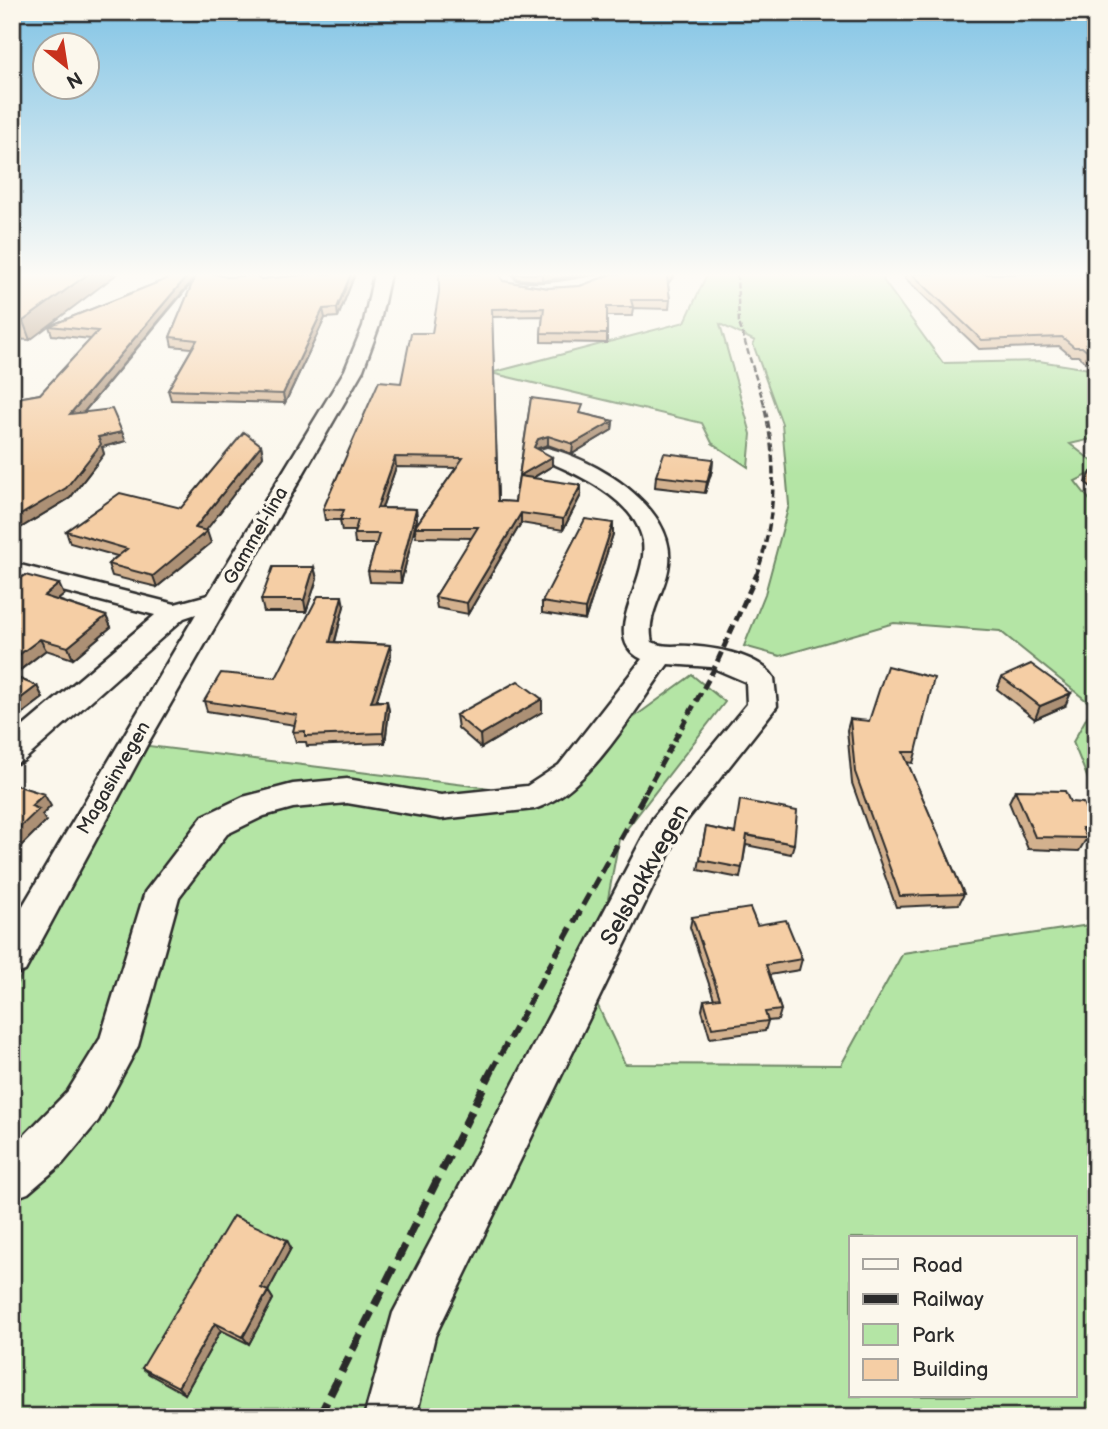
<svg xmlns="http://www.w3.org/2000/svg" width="1108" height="1429" font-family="'Balsamiq Sans',sans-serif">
	<rect width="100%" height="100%" fill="#fbf7ec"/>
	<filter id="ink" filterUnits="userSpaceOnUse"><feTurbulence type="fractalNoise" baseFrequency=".0143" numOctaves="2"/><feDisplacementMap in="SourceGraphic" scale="14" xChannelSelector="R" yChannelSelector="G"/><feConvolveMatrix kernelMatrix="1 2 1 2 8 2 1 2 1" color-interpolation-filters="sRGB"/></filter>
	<g filter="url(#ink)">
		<path fill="#b4e5a5" stroke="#708868" stroke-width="2" fill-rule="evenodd" d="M707 274H886L883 280 943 363 1039 361 1096 370V438L1070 444 1096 464V471L1075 481 1096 508V799L1073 742 1093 706 1000 631 894 623 780 656 744 646 765 594 789 505 782 424 753 344 755 341 720 324 751 434 748 467 712 443 702 423 491 373 685 322Z
			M692 675 725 702 619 839 591 991 625 1064 841 1065 903 953 1096 924V1417H12V993L141 745 530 793ZM851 1238H1075V1396H851Z"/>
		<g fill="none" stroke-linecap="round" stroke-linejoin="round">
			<defs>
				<path id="minor" d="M374 274H390L379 326 363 370 148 743 25 971 12 975V924L196 614 184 618 23 761 12 764V736L155 615 12 578V563L175 604 208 595 345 370 363 326Z
					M496 274H511L515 281C552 289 583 274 618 274 592 300 537 295 504 287Z
					M547 448C594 459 675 506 669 563 667 590 645 614 652 642 664 648 675 645 689 646 715 648 759 654 774 678L777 706 683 825 435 1336 416 1417H364L393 1313 653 818 747 704 746 682 711 667 668 664C635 709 588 793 534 809L441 819 347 803 293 808 264 816 227 834 179 897 138 1046 98 1121 63 1163 28 1193 12 1199V1148L68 1091 100 1039 145 892 203 816 243 797 293 784 347 779 441 795 527 786 559 765 642 659C596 637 653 578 642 537 631 497 575 473 540 458L536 454 540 450Z"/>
			</defs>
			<use href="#minor" stroke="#2b2b2b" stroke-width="5"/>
			<use href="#minor" fill="#fbf7ec" fill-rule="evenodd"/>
			<path stroke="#2b2b2b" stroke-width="2.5" stroke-dasharray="6 2.5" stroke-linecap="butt" d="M737 274 739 323 765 407"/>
			<path stroke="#2b2b2b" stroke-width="3.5" stroke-dasharray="8 3.5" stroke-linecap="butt" d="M756 576C776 520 778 463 764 405"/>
			<path stroke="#2b2b2b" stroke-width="5" stroke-dasharray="10 5" stroke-linecap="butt" d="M645 793 713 671 757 574"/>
			<path stroke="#2b2b2b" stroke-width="6" stroke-dasharray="13 6" stroke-linecap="butt" d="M491 1072 646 792"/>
			<path stroke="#2b2b2b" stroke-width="8" stroke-dasharray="17 8" stroke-linecap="butt" d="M319 1417 492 1070"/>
		</g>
		<path fill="#d3b18e" stroke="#2b2b2b" stroke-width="2" fill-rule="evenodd" d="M12 274 30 340 12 339Z
			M179 274 261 279 355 274 338 317 325 318 285 403 171 400 168 390 192 348 172 346 170 337 194 280 83 413 126 441 102 447 104 454 70 498 12 533V399L40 394 91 339 52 335 49 326Z
			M513 274H587L542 281 517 279Z
			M612 274H675L668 284 670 300 669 309 633 308 632 316H607V343L541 342V333L543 316 492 317 498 501 515 502 531 398 583 414 613 421 612 430 572 454 548 445 538 449 552 466 533 478 581 495 563 530 521 523 468 614 437 608 435 597 472 538 416 537 415 527 401 583 370 582 368 571 376 544H355L354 534V531H342L340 520H325L323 509 432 333 503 281 548 288 580 286ZM396 467 456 468 415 527 417 519 416 509 382 508Z
			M906 274H1096V361L1086 362 1078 356H1071L1059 346 979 349 905 278Z
			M261 445 263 456 205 531 211 543 157 587 112 576 108 564 117 556 70 543 66 531 181 508Z
			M713 459 712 470 705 493 655 487 656 476Z
			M1096 471V491L1086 483 1091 472Z
			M613 534 585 620 542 613V602Z
			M314 567 317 579 306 612H264L261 600Z
			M12 584 64 595 58 600 106 616 111 627 73 659 46 650 13 676 37 686 43 698 15 719 12 718Z
			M344 606 335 642 390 645 391 655 376 701H387L389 711 385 743 307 746 306 742H296L293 732 295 725 207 711 204 701 276 678Z
			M1002 677 1065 706 1035 719 997 689Z
			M542 699V712L481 748 458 728 456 715Z
			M850 719 916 752 913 763 907 762 964 894 959 904 896 907 852 783 847 730Z
			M1015 790 1070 802 1095 828 1088 841H1085L1079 851 1028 849 1009 802Z
			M706 827 734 833 794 844 791 854 746 845 740 878 698 870Z
			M692 917 757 925 802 959 799 970 769 975 781 1010 778 1020 768 1021 765 1031 710 1038 702 1010 704 1000 714 999 690 927Z
			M291 1248 268 1291 273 1299 249 1344 221 1330 185 1394 149 1374 142 1368Z"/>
		<path fill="#ac9074" stroke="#2b2b2b" stroke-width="2" d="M88 274H117L30 340 23 321Z
			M189 274H196V276L74 424 70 414Z
			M351 274H355L338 317 337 308Z
			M542 274H587L542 281Z
			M669 274H675L666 286 667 277Z
			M323 309 325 318 285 403 283 394Z
			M613 421 612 430 572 454 573 444Z
			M122 432 126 441 102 447 104 454 70 498 12 533V520L98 437Z
			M548 436V445L538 448 534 456V447L538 439Z
			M261 445 263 456 201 537 207 531 211 543 157 587 153 576 195 528Z
			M395 457 396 467 378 519 377 508Z
			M552 457V466L519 486V476Z
			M713 459 712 470 705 493 707 482Z
			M581 485V495L563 530V519Z
			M416 509 417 519 401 583 400 572Z
			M521 513V523L468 614 467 603Z
			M613 523V534L585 620V609Z
			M314 567 317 579 306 612 304 600Z
			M59 584 64 595 49 607 44 596Z
			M342 596 344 606 332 652 330 642Z
			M106 616 111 627 73 659 68 647Z
			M40 639 46 650 12 676V660Z
			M390 645 391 655 373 712 371 702Z
			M37 686 43 698 15 719 12 715V705Z
			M1071 693 1065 706 1035 719 1040 706Z
			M542 699V712L481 748 480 735Z
			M387 701 389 711 385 743 383 733Z
			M44 794 51 806 42 815 46 821 12 855V835L31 806Z
			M287 1240 291 1248 266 1295 261 1288Z
			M268 1291 273 1299 249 1344 243 1337Z
			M215 1323 221 1330 185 1394 178 1387Z"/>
		<path fill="#f5cea5" stroke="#2b2b2b" stroke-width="2" d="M12 274H88L23 321H12Z
			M179 274H189L70 414 112 409 122 432 98 437 101 444 66 488 12 520V399L40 394 98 331 49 326Z
			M196 274H215L227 277 255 275 261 279 315 274H351L337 308 323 309 283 394 168 390 197 340 170 337Z
			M439 274H499L503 281 548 288 580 286 612 274H669L667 277 670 300H631L633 307H607V334L541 333 544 308 492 309 498 501 515 502 519 476 581 485 563 519 521 513 467 603 435 597 478 527H415L463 458 395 457 377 508 416 509 400 572 368 571 379 534H354L358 520H340L344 510 323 509 379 381 401 383 411 333H432L439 292Z
			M912 274H1096V352L1089 353 1082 347H1074L1062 337 982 340Z
			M531 398 583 405 580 413 613 421 573 444 548 436 538 439 534 447 552 457 519 476Z
			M244 432 261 445 195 528 207 531 153 576 108 564 127 549 66 531 120 493 181 508Z
			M664 453 713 459 707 482 656 476Z
			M585 519 613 523 585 609 542 602Z
			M273 567H314L304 600H261Z
			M25 575 59 584 44 596 106 616 68 647 40 639 12 660V584Z
			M318 596H342L330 642 390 645 371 702 387 701 383 733 305 736V731L293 732 297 715 204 701 221 673 276 678Z
			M1031 664 1071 693 1040 706 1002 677Z
			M887 666 934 678 916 752H903L964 894 900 896 855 772 850 719 869 721Z
			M12 676 37 686 12 705Z
			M518 681 542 699 480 735 456 715Z
			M12 784 44 794 31 806 39 809 12 835Z
			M1015 790 1065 791 1070 802 1083 803 1095 828H1082L1087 838 1035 837Z
			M740 800 797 811 794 844 747 835 742 868 700 860 706 827 735 833Z
			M750 908 757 925 786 920 802 959 766 965 781 1010 765 1012 768 1021 712 1028 704 1000 720 998 692 917Z
			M233 1216 287 1240 261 1288 268 1291 243 1337 215 1323 178 1387 142 1368Z"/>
	</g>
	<linearGradient id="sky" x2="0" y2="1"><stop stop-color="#82c4e5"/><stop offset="0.58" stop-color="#fdfbf6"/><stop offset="1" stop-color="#fdfbf6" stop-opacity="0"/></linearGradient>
	<rect width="1108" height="474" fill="url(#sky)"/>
	<g text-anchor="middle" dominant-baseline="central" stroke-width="7" stroke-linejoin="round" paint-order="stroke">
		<g font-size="19" fill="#2b2b2b" stroke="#fbf7ec">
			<text transform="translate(256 536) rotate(-60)">Gammel-lina</text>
			<text transform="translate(114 778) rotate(-60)">Magasinvegen</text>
		</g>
		<g font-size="23" fill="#2b2b2b" stroke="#fbf7ec">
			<text transform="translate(645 875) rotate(-61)">Selsbakkvegen</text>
		</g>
	</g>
	<rect width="1108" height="1429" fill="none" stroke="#fbf7ec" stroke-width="42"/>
	<rect x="21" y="21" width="1066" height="1387" fill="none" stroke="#2b2b2b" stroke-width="2.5" filter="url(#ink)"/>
	<rect x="849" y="1236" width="228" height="161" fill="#fbf7ec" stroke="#a8a59f" stroke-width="2"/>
	<rect x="863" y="1259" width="35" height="10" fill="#fbf7ec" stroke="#a8a59f" stroke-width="2"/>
	<text x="912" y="1272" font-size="21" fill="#2b2b2b">Road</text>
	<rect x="863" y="1294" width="35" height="10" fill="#2b2b2b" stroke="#a8a59f" stroke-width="2"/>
	<text x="912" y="1306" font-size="21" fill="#2b2b2b">Railway</text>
	<rect x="863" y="1324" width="35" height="21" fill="#b4e5a5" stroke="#a8a59f" stroke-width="2"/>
	<text x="912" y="1342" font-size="21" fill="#2b2b2b">Park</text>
	<rect x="863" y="1359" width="35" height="21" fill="#f5cea5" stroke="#a8a59f" stroke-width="2"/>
	<text x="912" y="1376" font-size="21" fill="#2b2b2b">Building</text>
	<g transform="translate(66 66) rotate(150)"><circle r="33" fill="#fbf7ec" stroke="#a8a59f" stroke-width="2"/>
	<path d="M0-5L12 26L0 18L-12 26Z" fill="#c8321e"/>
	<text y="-10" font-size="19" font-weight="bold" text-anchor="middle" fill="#2b2b2b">N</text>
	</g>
</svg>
